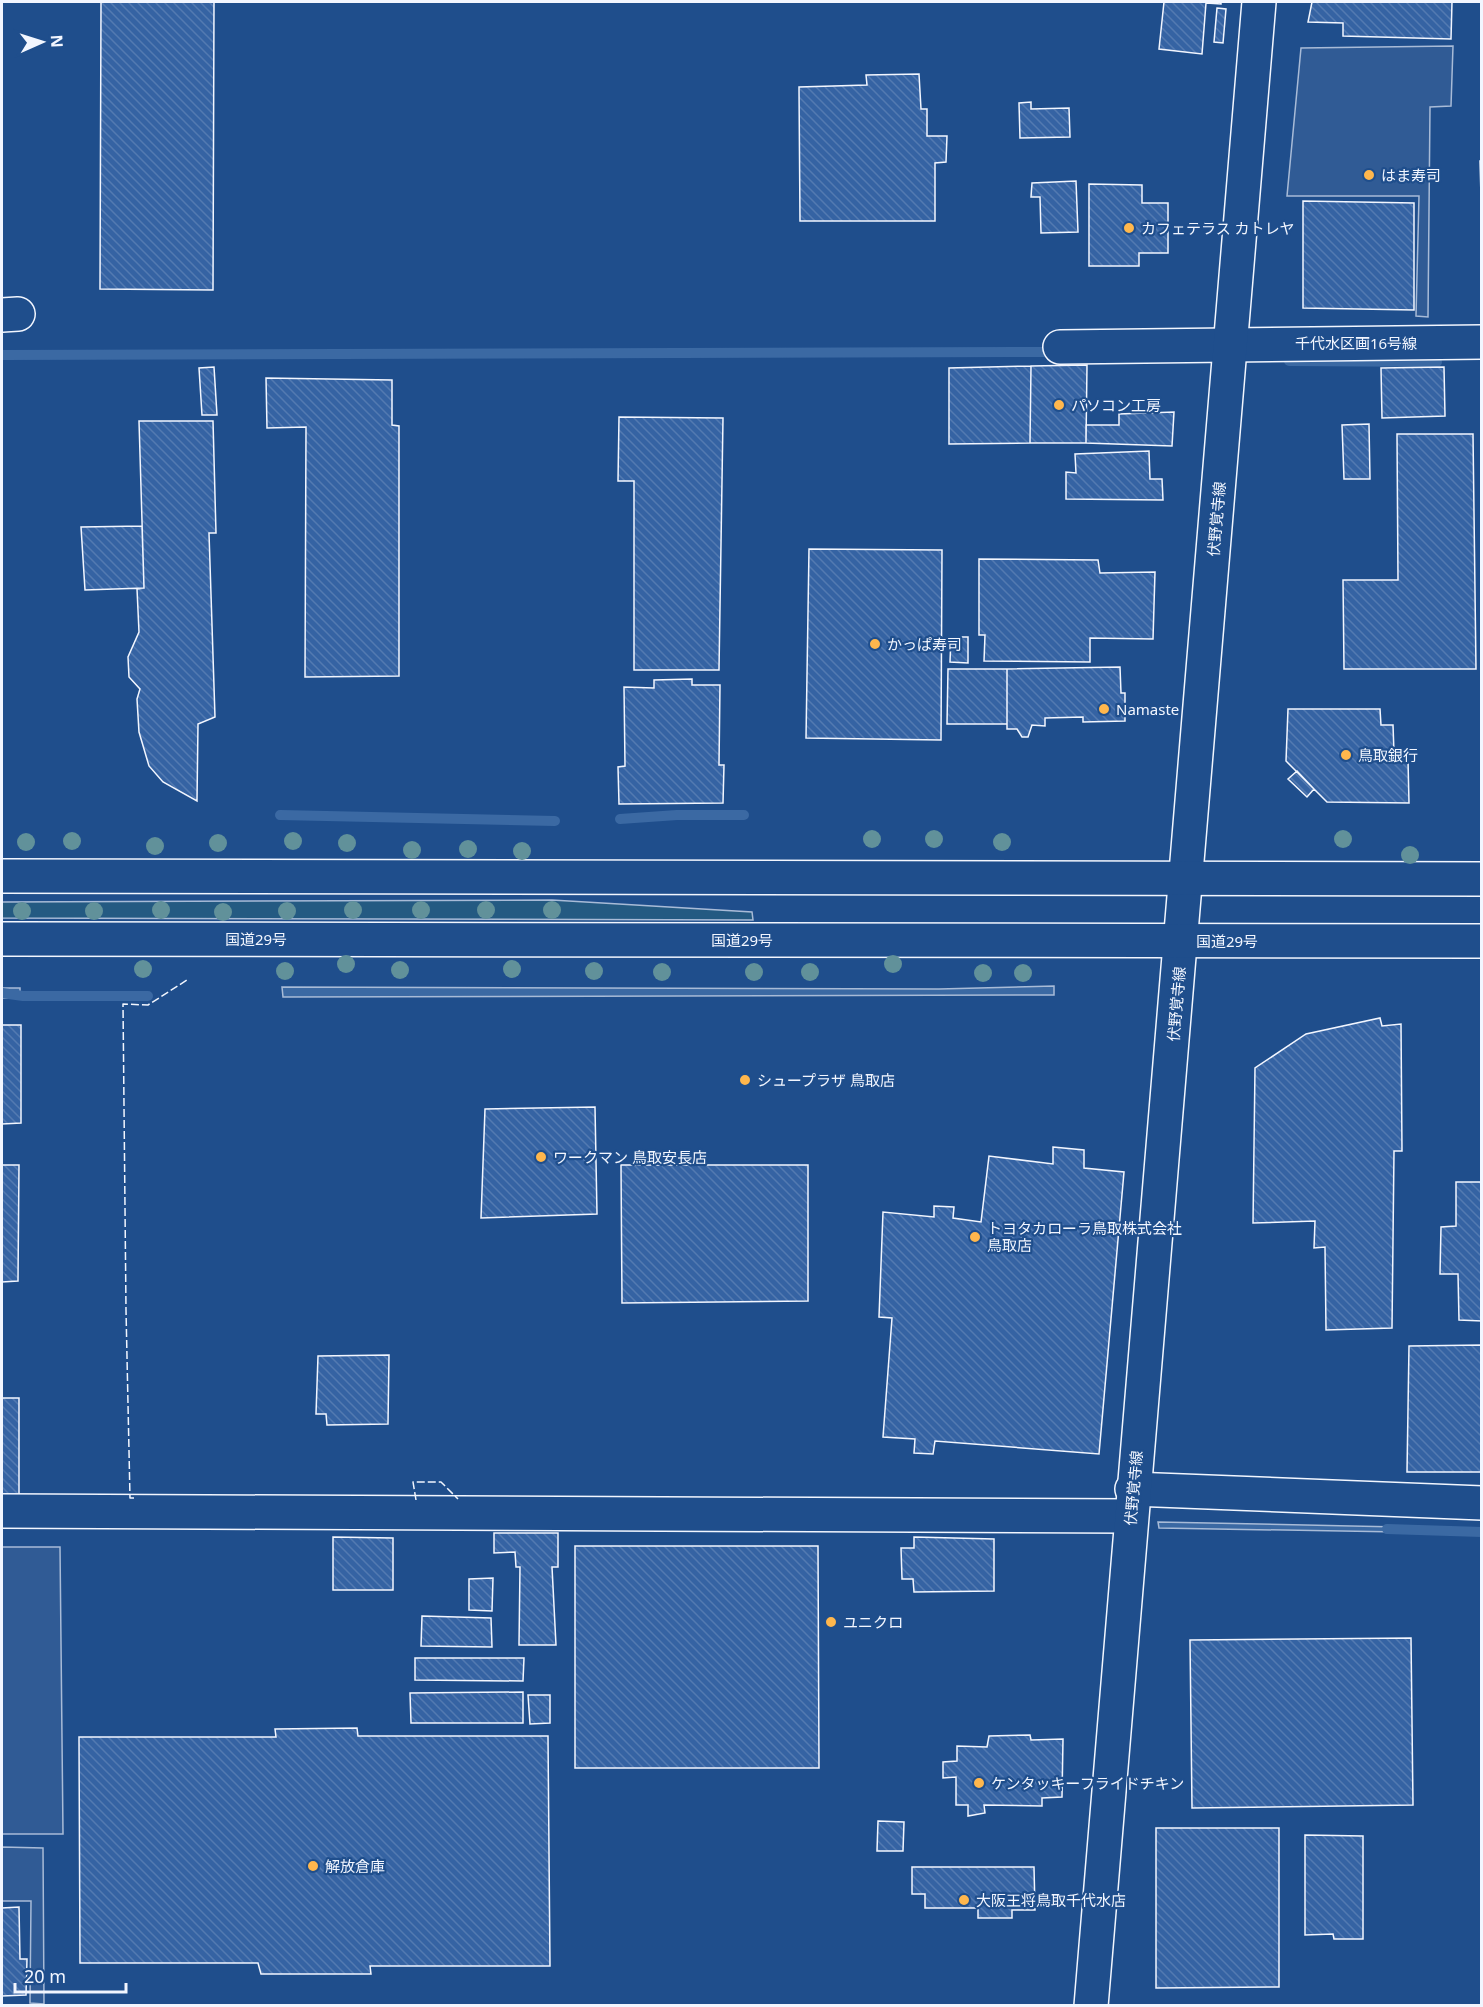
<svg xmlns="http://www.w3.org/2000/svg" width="1483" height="2007" font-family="'Noto Sans','Noto Sans JP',sans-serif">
	<defs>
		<pattern id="building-back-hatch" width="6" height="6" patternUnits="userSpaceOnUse" patternTransform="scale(1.5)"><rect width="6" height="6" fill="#3563a3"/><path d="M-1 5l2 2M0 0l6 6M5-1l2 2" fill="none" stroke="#537ab1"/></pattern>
	</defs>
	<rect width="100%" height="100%" fill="#1f4e8c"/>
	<path fill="#245a82" stroke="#a8bbd7" stroke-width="1.5" d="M552 900 752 912 753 920 2 918V902Z"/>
	<path fill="#305b95" stroke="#a8bbd7" stroke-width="1.5" d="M1453 46 1451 106 1430 107 1428 317 1416 316 1419 196H1287L1301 48Z
		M2 1547H60L63 1834H2Z
		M2 1847 43 1848 44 2004 30 2003 31 1901H2Z"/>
	<path fill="#3b69a3" stroke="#a8bbd7" stroke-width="1.5" d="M1054 986V995L283 997 282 987 939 989Z
		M2 988H20V998H2Z
		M1158 1522 1399 1527V1532L1159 1528Z"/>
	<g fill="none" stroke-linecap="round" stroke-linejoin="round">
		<path stroke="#3b69a3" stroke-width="10" d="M2 355 1051 352 1055 357
			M1289 361 1437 362
			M280 815 555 821
			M620 819 677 815H744
			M2 993 23 996H148
			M1387 1529 1482 1532"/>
	</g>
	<path fill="url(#building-back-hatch)" stroke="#f2f6ff" stroke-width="1.5" d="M101 2H214L213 290 100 289Z
		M1164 2H1221V4L1206 3 1202 54 1159 49Z
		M1312 2H1452L1451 39 1343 36V23L1308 22Z
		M1217 8 1226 9 1223 43 1214 42Z
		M919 74 921 109H927V136H947L946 162 935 163V221H800L799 87 867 85 866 75Z
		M1031 102V109L1069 108 1070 137 1020 138 1019 103Z
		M1480 161H1482V232Z
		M1076 181 1078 232 1041 233 1040 197H1031L1032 183Z
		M1089 184 1142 185V203H1168V253H1139V266H1089Z
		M1303 201 1414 203V310L1303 308Z
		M1087 365 1086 443H1030L1031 366Z
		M1031 366 1030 443 949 444V368Z
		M214 367 217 415H202L199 368Z
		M1444 367 1445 416 1382 418 1381 368Z
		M266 378 392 380V425L399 426V676L305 677 306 427 267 428Z
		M1174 412 1172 446 1086 443V425H1119V414Z
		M619 417 723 418 719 670H634V481H618Z
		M139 421H213L216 533H209L215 717 198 724 197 801 163 782 149 766 139 732 137 699 140 689 129 677 128 657 139 632 137 589 144 588Z
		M1369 424 1370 479H1344L1342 425Z
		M1397 434H1473L1476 669H1344L1343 580H1398Z
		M1149 451 1150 479H1162L1163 500 1066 499V472L1076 473 1075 454Z
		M142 526 144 588 85 590 81 527Z
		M809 549 942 550 941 740 806 738Z
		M979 559 1098 560 1100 573 1155 572 1153 639 1090 638V662L984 661 985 635H979Z
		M951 637H968V663L950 662Z
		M1120 667 1121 693H1125V721L1083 722V717L1045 718V726L1032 725 1028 737H1022L1017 729H1007V669Z
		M948 669H1007V724H947Z
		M692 679V685H720L719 765H724L723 803 619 804 618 767 625 766 624 687 654 688V680Z
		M1288 709H1380L1381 725H1393L1394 753 1379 754V762L1408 760 1409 803 1327 802 1286 761Z
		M1297 771 1314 789 1307 797 1288 779Z
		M1380 1018 1382 1026 1401 1024 1402 1151H1394L1392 1328 1326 1330 1325 1247 1314 1248 1315 1221 1253 1223 1255 1068 1306 1034Z
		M2 1025H21V1123L2 1124Z
		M595 1107 597 1214 481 1218 485 1109Z
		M1053 1147 1084 1150V1168L1124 1172 1099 1454 935 1441 933 1454 914 1453 915 1439 883 1437 892 1318 879 1317 883 1212 934 1217V1206L954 1207 953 1218 981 1222 989 1156 1053 1164Z
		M2 1165H19L18 1281 2 1282Z
		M621 1165H808V1301L622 1303Z
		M1456 1182H1482V1321L1459 1320 1458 1274H1440L1441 1227 1456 1226Z
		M1482 1345V1472H1407L1409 1346Z
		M389 1355 388 1424 327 1425 326 1414H316L318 1356Z
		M2 1398H19V1499H2Z
		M494 1533H558V1567H552L556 1645H519L520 1567H516L515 1552 494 1553Z
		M333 1537 393 1538V1590H333Z
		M914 1537 994 1539V1591L914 1592 913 1579H902L901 1548H914Z
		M575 1546H818L819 1768H575Z
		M493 1578 492 1611 469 1610V1579Z
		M422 1616 491 1618 492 1647 421 1646Z
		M1411 1638 1413 1805 1192 1808 1190 1640Z
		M415 1658H524L523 1681 415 1680Z
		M523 1692V1723H411L410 1693Z
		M528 1695H550V1723L530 1724Z
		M357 1728 358 1736H548L550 1966H370L371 1974H261L258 1963H80L79 1737H276L275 1729Z
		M1030 1735 1031 1740 1063 1739 1062 1797 1042 1798V1806L984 1805 985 1813 968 1816V1805H956V1777L943 1778V1762L957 1761V1746L987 1747 989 1736Z
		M878 1821 904 1822 903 1851H877Z
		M1156 1828H1279V1987L1156 1988Z
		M1305 1835 1363 1836V1939H1334L1333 1934 1305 1935Z
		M912 1867H1034L1035 1910H1012V1918H978V1908H925V1894H912Z
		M19 1907 20 1959H27L26 1995 2 1996V1908Z"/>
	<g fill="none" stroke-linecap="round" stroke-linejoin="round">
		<defs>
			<path id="minor" d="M2 315 18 314
				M1060 347 1482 342
				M1132 1489 1482 1503
				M2 1511 1130 1516"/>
			<path id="secondary" d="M1091 2006 1259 2"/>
			<path id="trunk" d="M2 876 1482 879
				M2 939 1482 941"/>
		</defs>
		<use href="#minor" stroke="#f2f6ff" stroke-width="36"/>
		<use href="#secondary" stroke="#f2f6ff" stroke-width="36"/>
		<use href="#trunk" stroke="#f2f6ff" stroke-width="36"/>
		<use href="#minor" stroke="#1f4e8c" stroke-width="33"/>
		<use href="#secondary" stroke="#1f4e8c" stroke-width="33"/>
		<use href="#trunk" stroke="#1f4e8c" stroke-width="33"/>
		<path stroke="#f2f6ff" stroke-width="1.5" stroke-dasharray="8 3" stroke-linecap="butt" d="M134 1498H130L126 1310 123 1004 148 1005 187 980
			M416 1500 413 1482H441L458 1499"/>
	</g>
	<g fill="#61919a">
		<circle cx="872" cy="839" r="9"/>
		<circle cx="934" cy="839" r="9"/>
		<circle cx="1343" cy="839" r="9"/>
		<circle cx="72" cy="841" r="9"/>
		<circle cx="293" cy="841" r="9"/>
		<circle cx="26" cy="842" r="9"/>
		<circle cx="1002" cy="842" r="9"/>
		<circle cx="218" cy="843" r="9"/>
		<circle cx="347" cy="843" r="9"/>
		<circle cx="155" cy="846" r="9"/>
		<circle cx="468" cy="849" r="9"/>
		<circle cx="412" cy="850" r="9"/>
		<circle cx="522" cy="851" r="9"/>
		<circle cx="1410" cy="855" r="9"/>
		<circle cx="161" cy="910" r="9"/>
		<circle cx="353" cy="910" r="9"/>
		<circle cx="421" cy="910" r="9"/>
		<circle cx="486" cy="910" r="9"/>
		<circle cx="552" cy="910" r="9"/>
		<circle cx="22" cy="911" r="9"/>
		<circle cx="94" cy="911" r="9"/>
		<circle cx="287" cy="911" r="9"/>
		<circle cx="223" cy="912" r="9"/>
		<circle cx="346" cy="964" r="9"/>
		<circle cx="893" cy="964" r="9"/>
		<circle cx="143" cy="969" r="9"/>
		<circle cx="512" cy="969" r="9"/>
		<circle cx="400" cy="970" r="9"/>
		<circle cx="285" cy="971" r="9"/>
		<circle cx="594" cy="971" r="9"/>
		<circle cx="662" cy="972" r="9"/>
		<circle cx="754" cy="972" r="9"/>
		<circle cx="810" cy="972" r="9"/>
		<circle cx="983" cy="973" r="9"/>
		<circle cx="1023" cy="973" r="9"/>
	</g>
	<g fill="#ffb74d" stroke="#1f4e8c" stroke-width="2">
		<circle cx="1369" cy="175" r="6"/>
		<circle cx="1129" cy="228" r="6"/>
		<circle cx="1059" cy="405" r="6"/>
		<circle cx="875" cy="644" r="6"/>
		<circle cx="1104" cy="709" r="6"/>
		<circle cx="1346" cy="755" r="6"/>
		<circle cx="745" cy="1080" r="6"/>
		<circle cx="541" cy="1157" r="6"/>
		<circle cx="975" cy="1237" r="6"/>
		<circle cx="831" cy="1622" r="6"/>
		<circle cx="979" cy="1783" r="6"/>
		<circle cx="313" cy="1866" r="6"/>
		<circle cx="964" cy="1900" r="6"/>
	</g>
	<g text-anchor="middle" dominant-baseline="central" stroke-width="4.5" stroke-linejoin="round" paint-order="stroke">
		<g font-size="15" fill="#f2f6ff" stroke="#1f4e8c" text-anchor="start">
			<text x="1381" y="175">はま寿司</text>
			<text x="1141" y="228">カフェテラス カトレヤ</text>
			<text x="1071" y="405">パソコン工房</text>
			<text x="887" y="644">かっぱ寿司</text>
			<text x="1116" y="709">Namaste</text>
			<text x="1358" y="755">鳥取銀行</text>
			<text x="757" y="1080">シュープラザ 鳥取店</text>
			<text x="553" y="1157">ワークマン 鳥取安長店</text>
			<text x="987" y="1228">トヨタカローラ鳥取株式会社<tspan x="987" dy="17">鳥取店</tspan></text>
			<text x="843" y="1622">ユニクロ</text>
			<text x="991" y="1783">ケンタッキーフライドチキン</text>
			<text x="325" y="1866">解放倉庫</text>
			<text x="976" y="1900">大阪王将鳥取千代水店</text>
		</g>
		<g font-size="15" fill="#f2f6ff" stroke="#1f4e8c">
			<text x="1356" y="343">千代水区画16号線</text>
			<text transform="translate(1216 519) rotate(-85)">伏野覚寺線</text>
			<text x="256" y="939">国道29号</text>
			<text x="742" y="940">国道29号</text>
			<text x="1227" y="941">国道29号</text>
			<text transform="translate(1176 1004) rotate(-85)">伏野覚寺線</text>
			<text transform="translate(1133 1488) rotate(-85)">伏野覚寺線</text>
		</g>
	</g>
	<rect width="1483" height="2007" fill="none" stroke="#f2f6ff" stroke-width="6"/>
	<g transform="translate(42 42) rotate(87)" stroke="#1f4e8c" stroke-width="4.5" paint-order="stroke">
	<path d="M0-4.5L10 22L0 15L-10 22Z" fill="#f2f6ff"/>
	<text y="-9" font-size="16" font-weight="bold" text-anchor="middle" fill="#f2f6ff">N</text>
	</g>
	<path d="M15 1983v9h111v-9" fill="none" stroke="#f2f6ff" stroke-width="3"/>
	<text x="24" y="1983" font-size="18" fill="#f2f6ff" stroke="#1f4e8c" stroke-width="4.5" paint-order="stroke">20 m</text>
</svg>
